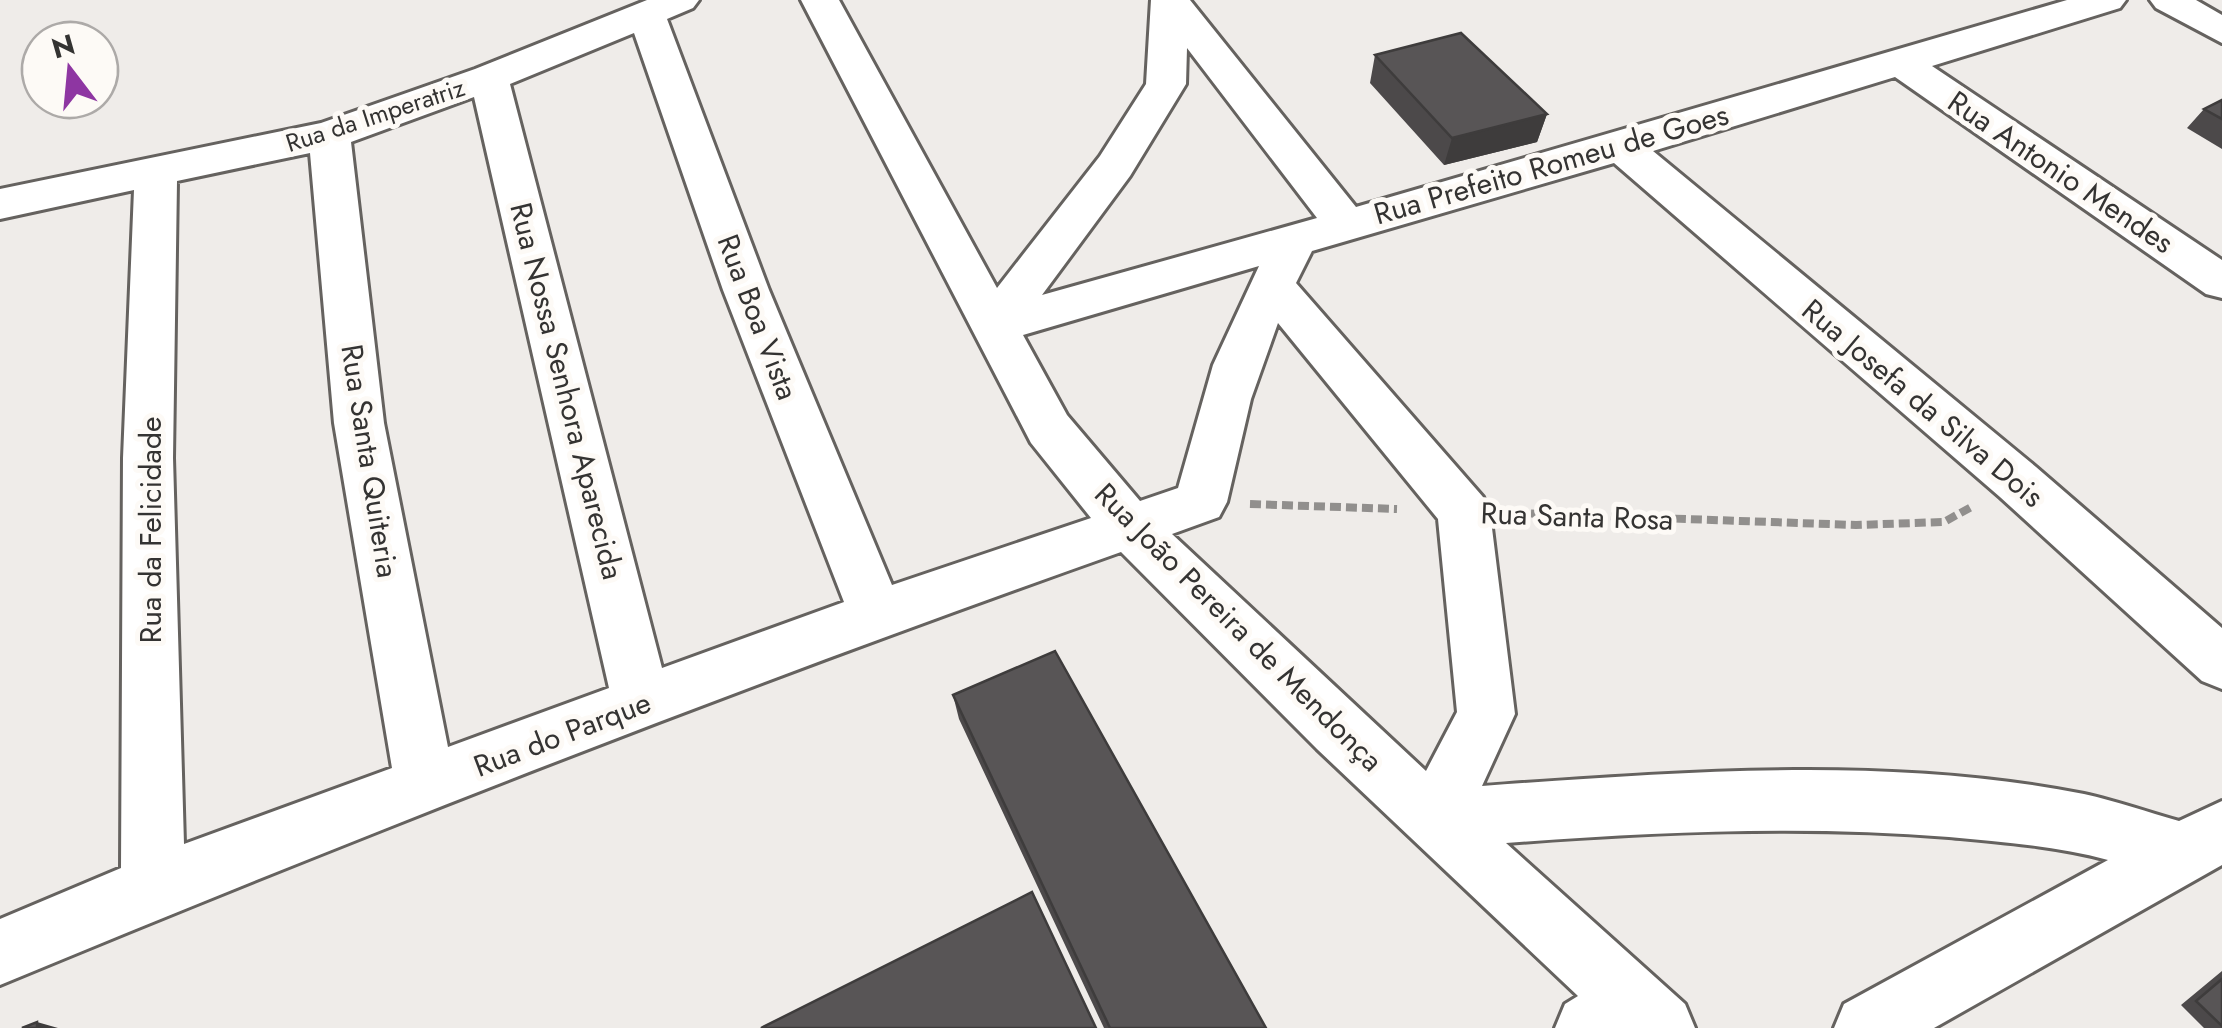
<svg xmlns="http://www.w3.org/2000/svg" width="2222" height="1028" font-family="Jost,sans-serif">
	<rect width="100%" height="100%" fill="#efece9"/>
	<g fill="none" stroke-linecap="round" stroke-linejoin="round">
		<defs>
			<path id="minor" d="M647 0H699L693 8 667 19 769 290 892 585 1091 518 1031 443 801 0H839L997 288 1100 156 1146 84 1151 0H1190L1356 207 2067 0H2126L2120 8 1932 66 2222 260V298L2206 294 1895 77 1653 151 2036 467 2222 628V689L2202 681 2000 497 1614 163 1312 251 1296 283 1483 497 1490 512 1515 714 1482 786C1679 772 1888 755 2084 794 2116 801 2147 812 2179 821L2222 801V865L1934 1028H1834L1844 1004 2108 860C2057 846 2002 842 1949 837 1802 825 1653 832 1506 843L1685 1004 1695 1028H1555L1565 1004 1578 996 1317 749 1121 552C742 686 371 831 0 985V919L121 868 123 458 134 190 0 219V189L321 123 475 69ZM634 33 723 290 844 602 662 668 510 84ZM1187 48 1317 218 1042 295 1130 176 1186 84ZM474 97 609 688 448 747 384 423 351 142ZM310 153 334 423 392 768 184 844 173 458 177 181ZM1259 266 1213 365 1178 488 1140 501 1067 415 1023 335ZM1278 323 1438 519 1457 712 1426 771 1172 534 1219 517 1227 502 1251 399Z
				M2150 0H2196L2222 15V43L2156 8Z"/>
		</defs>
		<use href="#minor" stroke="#65625f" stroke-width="6"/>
		<path stroke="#918f8d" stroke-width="8" stroke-dasharray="11 5" stroke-linecap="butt" d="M1250 504 1397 509
			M1515 513 1856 525 1944 522 1973 506"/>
		<use href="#minor" fill="#fff" fill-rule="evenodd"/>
	</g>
	<path fill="#4c494a" d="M1375 55 1547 114 1537 142 1444 165 1370 83Z
		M2222 100V149L2187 128 2204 109Z
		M953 695 1266 1028H1104L959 719Z
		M2222 971V1028H2204L2181 1005Z"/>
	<path fill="#3e3c3c" d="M1547 114 1537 142 1444 165 1452 138Z
		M37 1022 58 1028H37Z"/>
	<path fill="#585556" stroke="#3e3c3c" stroke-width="2.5" d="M1461 33 1547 114 1452 138 1375 55Z
		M2222 100V119L2204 109Z
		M1055 651 1266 1028H1110L953 695Z
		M1032 892 1096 1028H761Z
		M2222 979V1026L2196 1001Z
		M37 1022V1028H22Z"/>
	<g text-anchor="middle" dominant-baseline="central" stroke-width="10" stroke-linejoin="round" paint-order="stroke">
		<g font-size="25" fill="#343332" stroke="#fdfaf6">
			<text transform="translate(375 115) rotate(-18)">Rua da Imperatriz</text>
		</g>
		<g font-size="30" fill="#343332" stroke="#fdfaf6">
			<text transform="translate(1551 164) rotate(-16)">Rua Prefeito Romeu de Goes</text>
			<text transform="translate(2061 172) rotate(34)">Rua Antonio Mendes</text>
			<text transform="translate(758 317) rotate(69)">Rua Boa Vista</text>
			<text transform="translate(567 391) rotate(76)">Rua Nossa Senhora Aparecida</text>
			<text transform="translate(1923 403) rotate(40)">Rua Josefa da Silva Dois</text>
			<text transform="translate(370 461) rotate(81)">Rua Santa Quiteria</text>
			<text transform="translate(1577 516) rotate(2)">Rua Santa Rosa</text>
			<text transform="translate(150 530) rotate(-90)">Rua da Felicidade</text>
			<text transform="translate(1239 627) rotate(45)">Rua João Pereira de Mendonça</text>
			<text transform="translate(562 734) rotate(-21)">Rua do Parque</text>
		</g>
	</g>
	<g transform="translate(70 70) rotate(344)"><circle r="48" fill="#fdfaf6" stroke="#adaaa8" stroke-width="2.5"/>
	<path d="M0-8L18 38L0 25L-18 38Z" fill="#8e36a2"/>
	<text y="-15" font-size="28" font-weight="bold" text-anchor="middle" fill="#343332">N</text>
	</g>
</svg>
